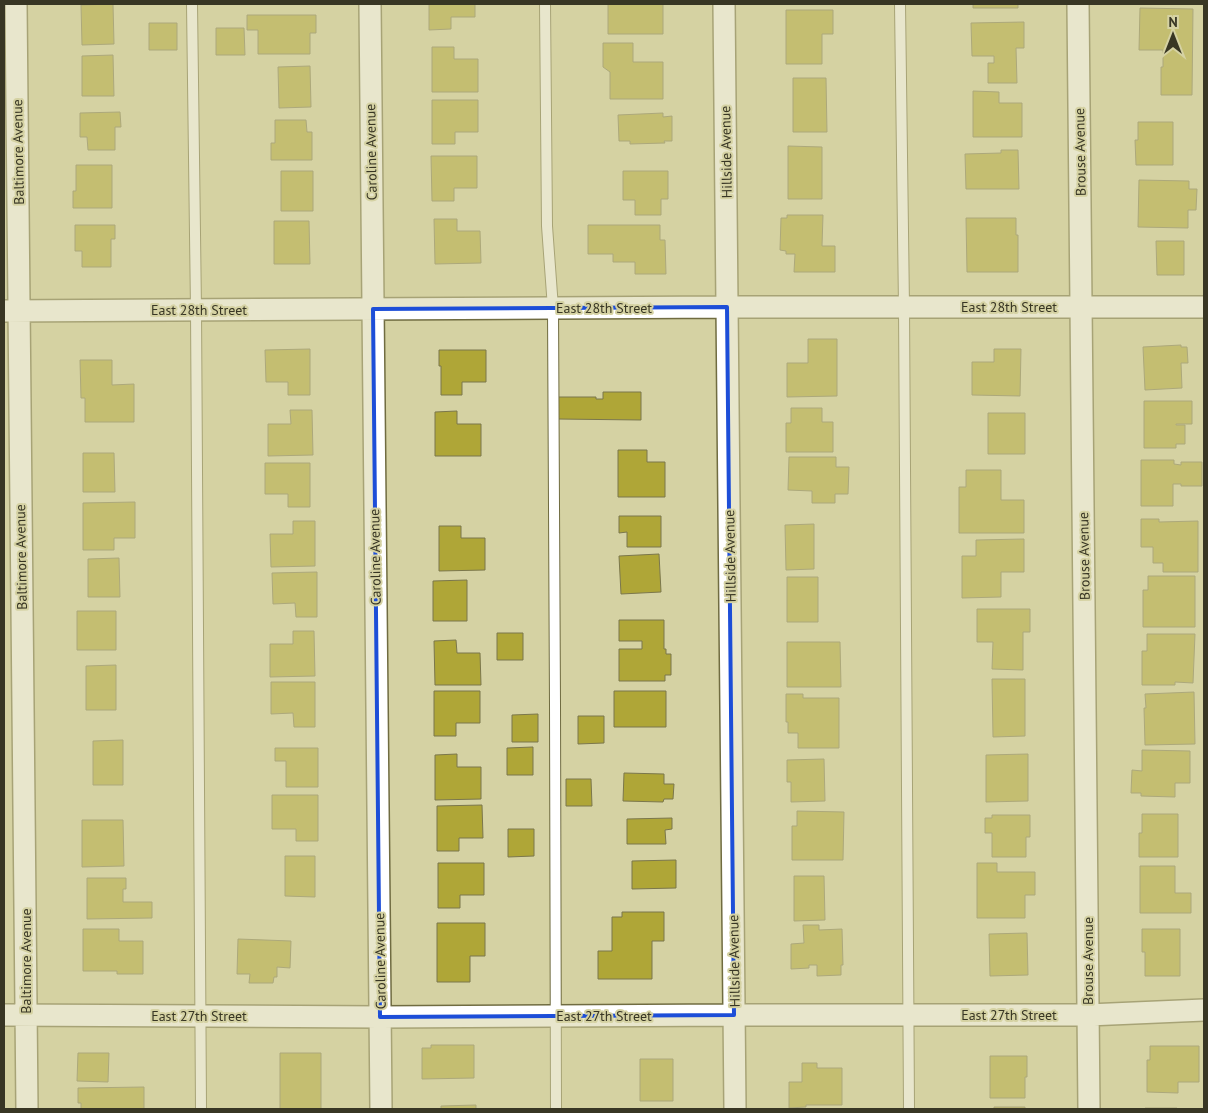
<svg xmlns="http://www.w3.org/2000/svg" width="1208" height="1113" font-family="'PT Sans',sans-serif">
	<rect width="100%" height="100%" fill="#d5d2a3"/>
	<path fill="#afa637" stroke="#7b774c" d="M113 4 114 44 82 45 81 5Z
		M429 4H475V17H451V29L429 30Z
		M608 4H663V34H608Z
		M973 4H1018V8H973Z
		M1140 8 1193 9 1192 95H1161V67H1163V50H1139Z
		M786 10H833V34H822V64H786Z
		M247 15H316V33H310V54H258V30H247Z
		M1024 22V48H1016L1017 83H988V63H994V56H972L971 23Z
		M149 23H177V50H149Z
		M216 28H244L245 55H216Z
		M603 43H633V62H663V99H610V72L603 67Z
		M432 47H454V59H478V92H432Z
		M113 55 114 96H82V56Z
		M310 66 311 107 279 108 278 67Z
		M793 78H826L827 132H793Z
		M973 91 999 92V103H1022V137H973Z
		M432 100H478V132H455V144H432Z
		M120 112 121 127H115V150H88L87 137H80V113Z
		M663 113V117L672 116V141H664L665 143 630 144V141H619L618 115Z
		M275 120H306L307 132H312V160H271V143H275Z
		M1138 122H1173V165H1136L1135 140H1138Z
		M788 146 822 147V199H788Z
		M1001 150H1018L1019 189H966L965 154 1001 153Z
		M431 156H477V188H454V201H432Z
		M76 165H112V208H73V191H76Z
		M281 171H313V211H281Z
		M623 171H668V199H661V215H635V200H623Z
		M1139 180 1189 181V189H1197L1196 210H1188V228L1138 227Z
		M787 215H823L822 246H835V272H794L795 254H786V251L780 250 781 218H787Z
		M966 218H1016V235H1018V272H967Z
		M434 219H457V231H480L481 263 435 264Z
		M274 221H309L310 264H274Z
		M75 225H115V239H111V267H82V251H75Z
		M588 225H660V240H665L666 274H635V262H613V254H588Z
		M1156 241H1184V275H1157Z
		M808 339H837V396L787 397V363H808Z
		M1181 345V347H1187L1188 363H1181L1182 388 1145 390 1143 347Z
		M310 349V395H288V382H266L265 350Z
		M994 349H1021L1020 396 972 395V362H994Z
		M439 350H486V382H462V395H441V366H439Z
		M80 360H112V385L134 384V422H85V398H81Z
		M603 392H641V420L557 419V397H596V399H603Z
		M1144 401H1192V424H1176V425H1185V444H1176V448H1144Z
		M791 408H822V422H833V452H786V423H791Z
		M290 410H312L313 455 268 456V424H291Z
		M457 411V424H481V456H435V412Z
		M988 413H1025V454H988Z
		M618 450H647V462H665V497H618Z
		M83 453H114L115 492H83Z
		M789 457H836V467H849L848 494H835V503H812V491L788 490Z
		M1141 460H1174V464L1181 465V462H1202V486H1181V484H1173V506H1141Z
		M265 463H310V507H288V494H265Z
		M966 470H1001V500H1024V533H959V487H966Z
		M135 502V538H114V550H83V503Z
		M619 516H661V547H627V532L619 533Z
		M1141 519H1159V522L1198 521V572H1163V563H1153V547H1141Z
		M293 521H315V566L271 567 270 534H293Z
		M814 524V569L786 570 785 525Z
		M439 526H461V538H485V570L439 571Z
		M1024 539V572H1001V597L962 598V556H976V540Z
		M659 554 661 592 621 594 619 556Z
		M119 558 120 597H88V559Z
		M317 572V617H296L295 603 273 604 272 573Z
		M1148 576H1195V627H1143V590H1148Z
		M787 577H818V622H787Z
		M467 580V621H433V581Z
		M977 609H1030V632H1023V670L992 669 993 642H977Z
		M77 611H116V650H77Z
		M619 620H664V649H666V654H671V675H665V681H619V649H642V641H619Z
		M293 631H314L315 676 270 677V644H293Z
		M497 633H523V660H497Z
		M1147 634H1195L1193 683 1175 682V685H1142V651H1147Z
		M456 640 457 653H480L481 685H435L434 641Z
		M787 642H840L841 687H787Z
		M116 665V710H86V666Z
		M992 679H1025V736L993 737Z
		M271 682H315V727H294L293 713 271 714Z
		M434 691H480V723H456V736H434Z
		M614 691H666V727H614Z
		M1194 692 1195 744 1145 745 1144 708H1146L1145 694Z
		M786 694H803V698H839V748H798V733H788V722H786Z
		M538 714V742H512V715Z
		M578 716H604V743L578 744Z
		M123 740V785H93V741Z
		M533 747V775H507V748Z
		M275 748H318V787H286V761H275Z
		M1142 750 1190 751V783H1175V797L1141 796V793H1131L1132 770 1142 771Z
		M457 754V767H481V799L435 800V755Z
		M1028 754V801L986 802V755Z
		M824 759 825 801 791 802V782H787V760Z
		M624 773 664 774V784H674L673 799H664L663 802 623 801Z
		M566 779H591L592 806H566Z
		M272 795H318V841H296V829H272Z
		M482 805 483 838H459V851H437V806Z
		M797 811 844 812 843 860H792V826H797Z
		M1142 814H1178V857H1139V833H1142Z
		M992 815H1030V837H1026V857H992V833H985V818H992Z
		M672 818V829L665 830 666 844H627V819Z
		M82 820H123L124 866 82 867Z
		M508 829H534V856L508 857Z
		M285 856H315V897L285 896Z
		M676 860V888L632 889V861Z
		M438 863H484V895H460V908H438Z
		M977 863H997V872H1035V895H1025V918H977Z
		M1140 866H1175V893H1191V913H1140Z
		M794 876H824L825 920 794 921Z
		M87 878H126V889H123V902H152V918L87 919Z
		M622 912H664V941H652V979H598V951H612V917H622Z
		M437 923H485V956H470V982H437Z
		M803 925H819V930L842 929 843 965H841V975L817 976V965H809V968L791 969V944L804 943Z
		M83 929H119V941H143V974H117V971H83Z
		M1142 929H1180V976H1145V952H1142Z
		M1027 933 1028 975 990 976 989 934Z
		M238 939 291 941 290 968 277 967V977H274L273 983H249L250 974H237Z
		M431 1045H474V1078L422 1079V1048H431Z
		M1150 1046H1199V1082H1178V1093L1147 1092V1060H1150Z
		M78 1053H109L108 1082 77 1081Z
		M280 1053H321V1109H280Z
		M990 1056H1027V1077H1025V1098H990Z
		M640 1059H673V1101H640Z
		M802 1063H817V1068H842V1105H806V1107L789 1108V1082H802Z
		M144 1087V1109H81V1103H78V1088Z
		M476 1105V1109H441V1106Z
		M994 1107H1025V1109H994Z
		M1145 1108H1177V1109H1145Z"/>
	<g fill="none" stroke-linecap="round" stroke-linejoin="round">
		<defs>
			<path id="lane" d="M192 4 196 310 201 1109
				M545 4 547 226 553 308 555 704 556 1109
				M900 4 904 307 909 1109"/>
			<path id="street" d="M16 4 27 1109
				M370 4 381 1109
				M724 4 735 1109
				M1078 4 1089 1109
				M4 311 727 307H1204
				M4 1015 380 1017 734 1015H1088L1204 1010"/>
		</defs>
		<use href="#lane" stroke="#706c41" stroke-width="12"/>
		<use href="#street" stroke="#706c41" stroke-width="24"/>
		<use href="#lane" stroke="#fff" stroke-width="10"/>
		<use href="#street" stroke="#fff" stroke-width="21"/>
	</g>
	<path d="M0 0H1208V1113H0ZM727 307 734 1015 380 1017 373 309Z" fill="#d5d2a3" fill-opacity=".55" fill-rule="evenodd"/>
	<path fill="none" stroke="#1d4ed8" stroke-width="4" stroke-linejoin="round" d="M727 307 734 1015 380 1017 373 309Z"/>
	<g text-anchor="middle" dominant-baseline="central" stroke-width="4" stroke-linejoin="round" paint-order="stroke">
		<g font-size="14" fill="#383624" stroke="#d5d2a3">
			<text transform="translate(18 152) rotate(-91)">Baltimore Avenue</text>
			<text transform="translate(371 152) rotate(-91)">Caroline Avenue</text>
			<text transform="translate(726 152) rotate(-91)">Hillside Avenue</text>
			<text transform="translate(1080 152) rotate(-91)">Brouse Avenue</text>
			<text x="1009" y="307">East 28th Street</text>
			<text x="604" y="308">East 28th Street</text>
			<text x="199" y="310">East 28th Street</text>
			<text transform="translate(730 556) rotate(-91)">Hillside Avenue</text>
			<text transform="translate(1084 556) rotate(-91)">Brouse Avenue</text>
			<text transform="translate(21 557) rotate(-91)">Baltimore Avenue</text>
			<text transform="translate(375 557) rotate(-91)">Caroline Avenue</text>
			<text transform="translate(26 961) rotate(-90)">Baltimore Avenue</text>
			<text transform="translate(380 961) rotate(-91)">Caroline Avenue</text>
			<text transform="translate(734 961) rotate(-91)">Hillside Avenue</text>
			<text transform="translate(1088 961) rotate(-90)">Brouse Avenue</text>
			<text x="1009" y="1015">East 27th Street</text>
			<text x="199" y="1016">East 27th Street</text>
			<text x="604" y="1016">East 27th Street</text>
		</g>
	</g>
	<rect width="1208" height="1113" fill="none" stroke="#383624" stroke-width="10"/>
	<g transform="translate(1173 35)" stroke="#d5d2a3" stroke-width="4" paint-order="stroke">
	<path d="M0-4L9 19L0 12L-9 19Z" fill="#383624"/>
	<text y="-8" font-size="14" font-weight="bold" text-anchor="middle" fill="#383624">N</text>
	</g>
</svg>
